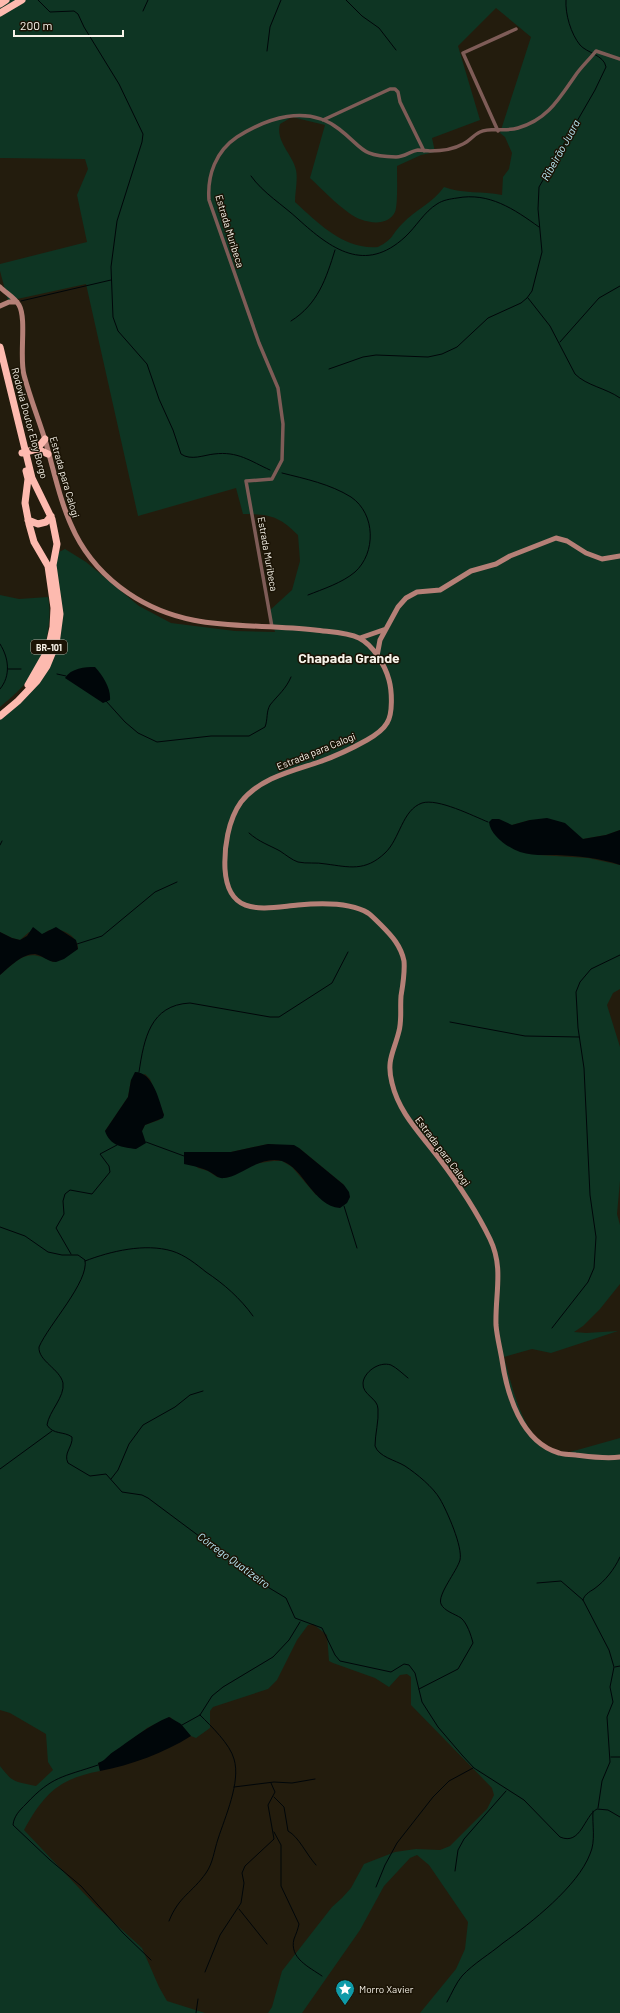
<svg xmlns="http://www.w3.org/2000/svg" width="620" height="2013" font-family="Barlow,sans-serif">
	<rect width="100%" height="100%" fill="#231c0d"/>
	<path fill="#0e3523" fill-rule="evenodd" d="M0 0H620V830L606 835 583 839 530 820 512 825 538 855 588 858 620 865V989L613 993 607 1005 620 1047V1181L617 1214 620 1225V1284L600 1309 583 1326 574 1332 586 1333 618 1331 551 1353 532 1349 504 1357C511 1382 520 1425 541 1442 547 1447 556 1450 563 1454L620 1438V2013H420L456 1969 465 1949 468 1922 429 1865 417 1855 410 1858 384 1886 360 1930 302 2013H268L272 2007 282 1971 332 1907 342 1898 351 1888 364 1864 395 1852 416 1849 440 1850 450 1846 487 1809 494 1795 492 1788 411 1705V1677L407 1674 400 1675 389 1687 375 1678 333 1663 329 1661 327 1635 313 1624 308 1625 297 1640 277 1680 268 1689 213 1707 210 1711V1728L196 1738 191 1736 170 1717 147 1728 128 1743 111 1754 105 1761 98 1763 100 1771C58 1779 44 1794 24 1830L96 1906 142 1948 159 1987 167 2001 205 2013H0V1766C14 1784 14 1781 36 1786L53 1770 48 1762 46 1734 10 1713 0 1710V975C20 958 27 948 53 962L78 949C79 937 62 927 50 930 48 930 45 933 42 935L29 932 20 940 12 938 0 932V719L10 711 51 655 55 572 51 556 65 549 86 562 139 606 171 623 235 631 275 632 269 611 292 590 300 561 298 535C279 516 270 514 243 514L236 488 138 516 86 284 8 301 0 271V264L87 242 77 195 88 169 85 159 0 158ZM496 8 531 37 500 133 505 137 512 153 509 169 503 177 502 195C482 191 463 194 444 187 433 203 415 210 402 224 391 235 394 239 378 247 344 250 318 223 295 202 295 192 298 180 296 170 293 155 275 141 280 124L292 117 325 125 310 178C323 190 335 203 349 213 360 222 387 229 395 212 398 206 397 175 397 166L421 155 435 152 432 138 480 120 458 46ZM145 1074 150 1079 164 1115 159 1120 145 1125 142 1131H105L128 1097 131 1080ZM268 1144 299 1148 344 1185 316 1195 292 1167 282 1161H273L254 1164 225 1178 217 1177 208 1171 198 1168 184 1152H231Z
		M0 595 19 599 48 597C53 619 45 659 31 677 22 688 11 698 0 707Z"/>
	<path fill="#000609" d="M95 667C103 676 111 688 110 700L103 703 65 678C71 668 85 667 95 667Z
		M547 818 565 823 583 839 606 835 620 830V865C600 858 578 856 557 855 544 855 532 856 520 852 508 848 490 835 489 822L492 819H499L512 825 530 820Z
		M33 927 42 934 56 927 76 940 78 949 64 959 56 962C48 962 42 955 35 954 21 954 10 967 0 975V932L12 938 20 940 27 936Z
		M135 1072C153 1072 159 1100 164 1115L163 1118 145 1125 142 1131 146 1143 136 1149C122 1147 110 1146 105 1131L128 1097 131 1080Z
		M268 1144 294 1145 299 1148 344 1185 349 1192 350 1197 347 1203 340 1208C313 1206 304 1168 282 1161 260 1155 240 1177 224 1178 219 1179 215 1175 210 1172 203 1168 193 1166 184 1164V1152H231Z
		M169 1717 181 1724 191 1736C164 1753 131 1765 100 1771L98 1763C105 1761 107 1756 113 1752 131 1740 149 1725 169 1717Z"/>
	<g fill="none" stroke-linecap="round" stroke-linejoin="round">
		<path stroke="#000609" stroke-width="1" d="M38 0 50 12 74 11 78 14 84 27 119 84 143 134 142 142 117 221 111 267 113 317 118 331 147 364 159 399 173 430 181 454C191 461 204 455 214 454 238 451 250 461 270 470
			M346 0 362 16 379 28 396 50
			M143 11 148 0
			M267 51 270 27 281 0
			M251 176C263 193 283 205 298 219 331 249 365 274 405 237 416 227 424 212 437 204 443 200 450 199 457 198 489 192 514 209 539 227
			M528 298 550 326 575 374C587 386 606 388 620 398
			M21 301 111 280
			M291 321C318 304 326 279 335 250
			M560 342 599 298 620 286
			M329 369 363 357 376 355 428 357 442 354 457 347 488 318 521 303 527 298 532 291 542 252 538 209 539 187 595 90 606 67C604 55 587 53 580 45 571 34 565 14 566 0
			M282 473C306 479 330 484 351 497 376 514 376 553 355 572 342 583 323 589 308 595
			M0 644C9 658 11 676 0 689
			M8 669H21
			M57 674 66 676
			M106 701 125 722 138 733 157 742 211 736H249L265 727C268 719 266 712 270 705 278 695 286 689 291 677
			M249 833C259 842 269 845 280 851 286 855 292 860 298 862 307 864 316 862 326 864 349 867 365 872 385 853 400 839 402 810 422 803 438 798 473 816 488 822
			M0 845 2 841
			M77 944 102 936 155 892 177 882
			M450 1022 525 1036 579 1037
			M139 1072C144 1039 150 1005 190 1003L270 1017H279L332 983 348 952
			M146 1142 184 1156
			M344 1206 357 1248
			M0 1227 25 1236 48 1252 62 1255H78L85 1260C89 1282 49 1324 39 1347 38 1361 60 1369 63 1383 65 1397 49 1411 47 1425 53 1435 64 1431 72 1437 73 1447 63 1453 68 1463L90 1476 106 1474 122 1492 142 1495 148 1498 266 1586 286 1598 295 1618 322 1628 335 1655 340 1661 391 1672 404 1664 409 1665 415 1673 422 1702 438 1727 462 1755 474 1768 524 1800 560 1837C581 1846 584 1816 597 1809L608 1810 620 1817
			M71 1254 56 1228 64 1214 63 1201 65 1194 70 1190 92 1194 110 1172 109 1166 100 1154 117 1145
			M85 1261C111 1251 145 1243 172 1251 185 1255 196 1264 206 1272 224 1284 240 1298 253 1316
			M552 1328 588 1282 594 1268 596 1237 590 1195 584 1068 578 1028 576 992 580 982 591 969 620 955
			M408 1378C403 1374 397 1368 391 1365 379 1361 364 1372 363 1383 362 1395 378 1398 378 1409 379 1421 375 1434 375 1446 379 1457 395 1460 405 1466 417 1474 433 1487 440 1499 447 1511 463 1547 460 1560 457 1571 437 1595 441 1604 444 1611 455 1614 461 1618 467 1623 471 1635 473 1643L458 1669 419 1689
			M0 1469 52 1431
			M111 1479 118 1470 129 1444 143 1425 175 1407 190 1395 203 1391
			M537 1583 561 1581 583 1600 609 1650 614 1667 610 1687 613 1702 607 1717 610 1762 602 1781 598 1808
			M583 1600C584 1595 589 1592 594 1589 605 1581 614 1570 620 1557
			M615 1667 620 1666
			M182 1725 200 1715 212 1696 223 1687 273 1657 289 1640 300 1622
			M611 1757H620
			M98 1765C63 1777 52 1776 26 1804 19 1811 14 1816 13 1825L50 1860 81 1886 123 1933 151 1960
			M234 1787 274 1782 292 1783 315 1779
			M274 1797 284 1807 288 1831C299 1837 306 1854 316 1865
			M274 1832 281 1845V1886L299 1924C298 1929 296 1934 294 1939 289 1958 309 1967 322 1976
			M455 1871 458 1850 464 1839 506 1791
			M376 1887 385 1865 397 1843 433 1797 449 1781 473 1768
			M239 1909 267 1944
			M169 1921C179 1896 192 1893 206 1873 213 1863 214 1851 218 1839 225 1817 241 1782 234 1759 230 1744 211 1726 200 1715
			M205 1972 220 1935 241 1903 244 1883 242 1873 245 1866 274 1839 268 1805 275 1792 271 1783
			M447 2002C452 1993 456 1983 462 1976 474 1963 490 1954 503 1943 531 1923 578 1886 590 1854 596 1841 592 1825 593 1811
			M196 2013 198 1999"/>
		<path stroke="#7e5c57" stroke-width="3.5" d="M323 120 390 89H395L398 92 400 102 424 151
			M498 131 463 53 516 29
			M272 627 246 481 272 479 282 460 283 424 278 388 259 343 209 200C207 175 216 151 237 137 267 118 307 104 339 129 364 148 359 156 396 157 405 157 410 151 418 150 422 150 427 151 430 151 441 151 454 149 463 144 470 141 473 135 480 132 491 127 506 132 518 128 547 120 559 99 575 76 581 67 589 60 596 51L620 59"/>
		<path stroke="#b58077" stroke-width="5" d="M0 287C6 293 15 298 19 305 27 319 19 357 24 375 30 398 39 420 46 443 63 505 70 553 128 593 188 634 248 622 315 630 329 632 347 632 359 638 373 645 385 665 389 680 392 691 393 714 387 723 383 730 374 736 367 740 351 749 336 756 319 762 292 771 260 778 241 802 228 820 224 848 225 869 228 918 264 908 298 905 319 903 350 902 368 913 370 914 379 923 381 925 392 936 401 946 404 961 405 973 403 984 401 996 400 1008 402 1020 399 1031 394 1052 386 1060 392 1083 399 1113 420 1133 438 1157 457 1182 476 1210 490 1239 504 1268 495 1293 496 1325 497 1337 500 1348 502 1360 507 1394 521 1442 559 1453 564 1455 570 1454 576 1455 592 1457 605 1459 620 1457
			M0 306 9 302H17
			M360 638 386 629
			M377 656 380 640 398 607 406 598 417 592 440 590 471 571 496 564 510 556 556 538 567 541 586 553 602 559 620 556"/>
		<path stroke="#fdbaaf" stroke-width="7" d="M0 4 6 0
			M0 13 22 0
			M0 347 32 478 52 519 57 544 53 565 60 614 56 644 47 666 37 681 18 701 0 716
			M37 449 48 454
			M22 453 37 449 45 439
			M26 471 28 479 25 503 29 524 34 542 48 566 54 608 53 627 48 650 28 685
			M28 520 38 524 46 522 51 516"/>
	</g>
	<defs>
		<symbol id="sight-pin" viewBox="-11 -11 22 30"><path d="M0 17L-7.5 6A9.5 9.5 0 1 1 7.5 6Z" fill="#0f9aa8" stroke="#1a1305"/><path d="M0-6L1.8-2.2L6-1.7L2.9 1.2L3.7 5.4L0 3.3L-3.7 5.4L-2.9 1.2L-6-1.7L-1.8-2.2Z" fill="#fff"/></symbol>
	</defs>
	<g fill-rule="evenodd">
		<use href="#sight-pin" x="334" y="1978" width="22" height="30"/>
	</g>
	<g text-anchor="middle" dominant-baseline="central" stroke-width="3" stroke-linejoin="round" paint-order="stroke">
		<rect fill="#1a1305" stroke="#b5b0a5" stroke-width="1" x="31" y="640" width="36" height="14" rx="3"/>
		<g font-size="9" font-weight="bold" fill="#f7f3e9">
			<text x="49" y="647">BR-101</text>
		</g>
		<g font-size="10" fill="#f7f3e9" stroke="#1a1305">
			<text transform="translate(230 231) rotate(73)">Estrada Muribeca</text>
			<text transform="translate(30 423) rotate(75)">Rodovia Doutor Eloy Borgo</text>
			<text transform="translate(65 477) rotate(74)">Estrada para Calogi</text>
			<text transform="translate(268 554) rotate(80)">Estrada Muribeca</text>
			<text transform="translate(316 751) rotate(-22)">Estrada para Calogi</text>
			<text transform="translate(443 1151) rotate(53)">Estrada para Calogi</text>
		</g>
		<g font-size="10" fill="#f7f3e9" stroke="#1a1305" text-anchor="start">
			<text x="359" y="1989">Morro Xavier</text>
		</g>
		<g font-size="11" font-style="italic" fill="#b9e9f6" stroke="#1a1305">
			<text transform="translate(560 150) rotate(-61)">Ribeirão Juara</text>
			<text transform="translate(234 1560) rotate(36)">Córrego Quatizeiro</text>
		</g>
		<g font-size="14" font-weight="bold" fill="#f7f3e9" stroke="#1a1305">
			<text x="349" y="657">Chapada Grande</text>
		</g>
	</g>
	<path d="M14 30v6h109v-6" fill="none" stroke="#f7f3e9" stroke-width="2"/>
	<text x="20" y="30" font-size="12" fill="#f7f3e9" stroke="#1a1305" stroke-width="3" paint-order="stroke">200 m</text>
</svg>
